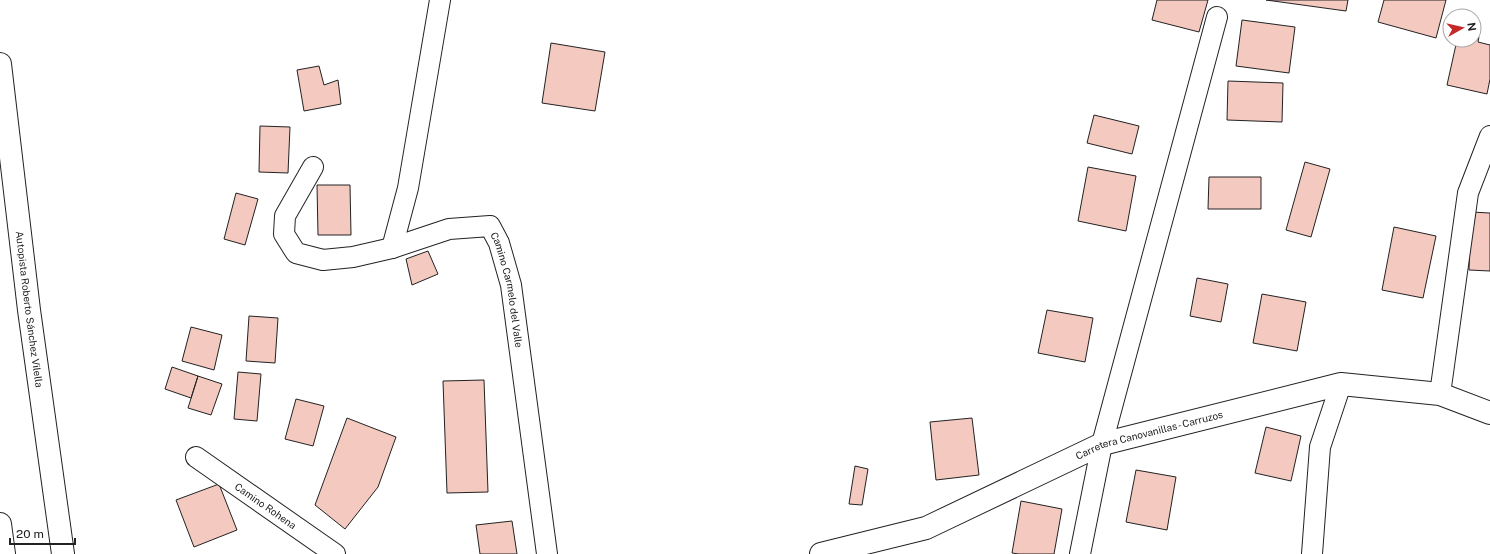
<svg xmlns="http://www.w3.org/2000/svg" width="1490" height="554" font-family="'Public Sans',sans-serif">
	<rect width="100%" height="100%" fill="#fff"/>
	<path fill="#f3c9c0" stroke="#222" d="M1157 0H1208L1199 32 1152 20Z
		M1266 0H1348L1346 11Z
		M1384 0H1446L1436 38 1378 22Z
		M1242 20 1295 27 1289 73 1236 66Z
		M1474 36 1479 37 1478 42 1490 45V79L1487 94 1447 85 1457 40H1474Z
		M551 43 605 52 595 111 542 103Z
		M319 66 324 85 338 80 341 104 304 111 297 70Z
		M1228 81 1283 83 1282 122 1227 120Z
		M1094 115 1139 126 1132 154 1087 143Z
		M260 126 290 127 288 173 259 172Z
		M1305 162 1330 169 1311 237 1286 230Z
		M1088 167 1136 176 1126 231 1078 221Z
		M1209 177H1261V209H1208Z
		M317 185H350L351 235H318Z
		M236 193 258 199 245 245 224 239Z
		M1471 212 1490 213V271L1469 270Z
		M1394 227 1436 236 1423 298 1382 290Z
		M428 251 438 274 412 285 406 259Z
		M1197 278 1228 284 1221 322 1190 316Z
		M1262 294 1306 302 1297 351 1253 343Z
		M1047 310 1093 318 1085 362 1038 353Z
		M249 316 278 318 275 363 246 361Z
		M191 327 222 335 214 370 182 361Z
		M172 367 198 376 191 398 165 389Z
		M238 372 261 374 257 421 234 419Z
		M198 376 222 384 211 415 188 408Z
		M484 380 488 492 447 493 443 381Z
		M296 399 324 406 313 446 285 439Z
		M347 418 396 437 378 487 345 529 315 505Z
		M972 418 979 475 936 480 930 422Z
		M1266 427 1301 436 1291 481 1255 473Z
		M855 466 868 469 862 505 849 504Z
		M1136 470 1176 477 1167 530 1126 522Z
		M219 484 237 530 194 547 176 500Z
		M1021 501 1062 509 1054 554H1019L1012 553Z
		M512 521 517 554H480L476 525Z"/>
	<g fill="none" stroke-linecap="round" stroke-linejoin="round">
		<defs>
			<g id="minor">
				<path id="s1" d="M313 167 285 216 284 234 296 253 323 260 353 257 392 248 449 229 490 226 499 243 511 285 547 554"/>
				<path d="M392 248 408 188 440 0"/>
				<path d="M1440 394 1468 193 1490 136"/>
				<path id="s2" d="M196 457 335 554"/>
				<path d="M1080 554 1102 444 1217 17"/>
				<path d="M1312 554 1320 447 1341 384"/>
			</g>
			<g id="tertiary">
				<path id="s3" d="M821 554 926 528 1102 444 1341 384 1440 394 1490 413"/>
			</g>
			<g id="motorway">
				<path id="s4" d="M0 64 29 310 63 554"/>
				<path d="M0 524 4 554"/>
			</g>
		</defs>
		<use href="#minor" stroke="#222" stroke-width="22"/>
		<use href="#tertiary" stroke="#222" stroke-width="24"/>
		<use href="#motorway" stroke="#222" stroke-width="24"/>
		<use href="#minor" stroke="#fff" stroke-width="20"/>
		<use href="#tertiary" stroke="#fff" stroke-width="22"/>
		<use href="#motorway" stroke="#fff" stroke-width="22"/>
	</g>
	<g text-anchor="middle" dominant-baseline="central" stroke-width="3" stroke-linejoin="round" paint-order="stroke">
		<g font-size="10" fill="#222" stroke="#fff">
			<text stroke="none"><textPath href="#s1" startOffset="363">Camino Carmelo del Valle</textPath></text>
			<text stroke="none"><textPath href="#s4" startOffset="247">Autopista Roberto Sánchez Vilella</textPath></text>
			<text stroke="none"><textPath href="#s3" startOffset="351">Carretera Canovanillas - Carruzos</textPath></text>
			<text stroke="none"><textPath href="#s2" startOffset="85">Camino Rohena</textPath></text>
		</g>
	</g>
	<g transform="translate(1462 28) rotate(82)"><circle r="19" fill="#ffffff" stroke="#a7a7a7"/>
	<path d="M0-3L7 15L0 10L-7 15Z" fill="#c62828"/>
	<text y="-6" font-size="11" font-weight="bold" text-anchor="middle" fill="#222222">N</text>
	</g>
	<path d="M10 538v6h65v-6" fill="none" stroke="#222222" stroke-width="2"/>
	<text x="16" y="538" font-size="12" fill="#222222" stroke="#ffffff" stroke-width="3" paint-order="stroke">20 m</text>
</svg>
